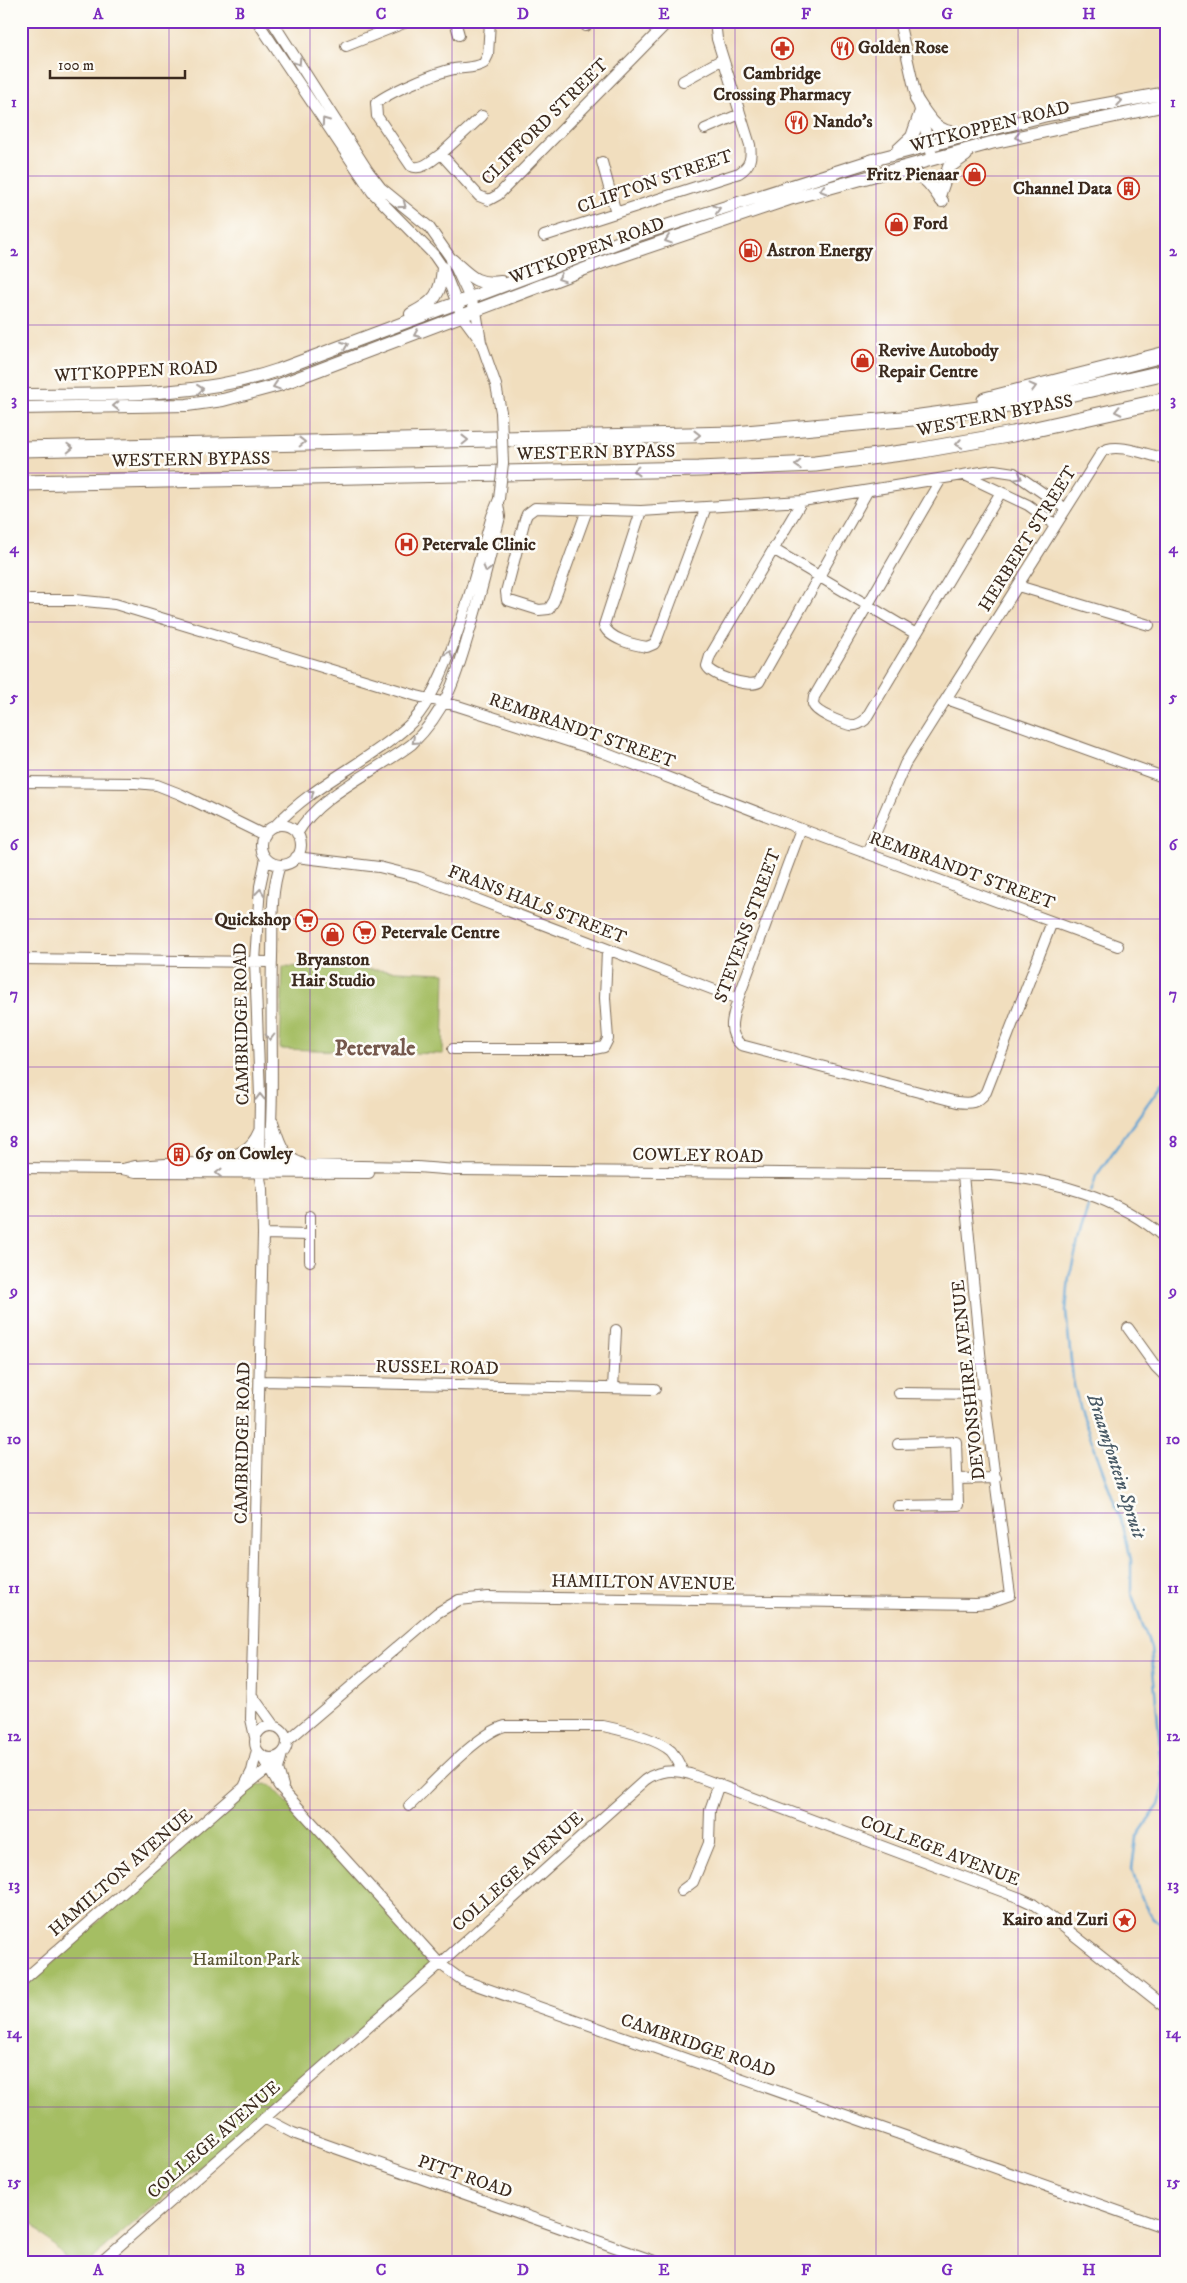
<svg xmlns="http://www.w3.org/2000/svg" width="1187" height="2283" font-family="'IM FELL DW Pica',serif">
	<rect width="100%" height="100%" fill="#fdfcf7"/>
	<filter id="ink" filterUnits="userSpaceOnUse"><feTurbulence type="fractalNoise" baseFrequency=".02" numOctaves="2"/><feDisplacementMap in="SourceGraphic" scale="10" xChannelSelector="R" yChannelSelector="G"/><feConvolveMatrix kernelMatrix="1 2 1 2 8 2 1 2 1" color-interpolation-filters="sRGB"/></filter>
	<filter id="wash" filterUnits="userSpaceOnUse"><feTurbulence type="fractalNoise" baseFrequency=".0096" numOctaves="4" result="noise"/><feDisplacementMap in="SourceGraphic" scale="20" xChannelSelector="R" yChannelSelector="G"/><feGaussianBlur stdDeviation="1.12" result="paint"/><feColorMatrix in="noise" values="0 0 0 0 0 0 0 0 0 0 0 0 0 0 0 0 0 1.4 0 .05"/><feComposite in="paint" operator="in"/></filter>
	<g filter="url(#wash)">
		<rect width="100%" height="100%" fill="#f1debe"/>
		<path fill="#a5be64" stroke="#707441" d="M283 966 445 973 443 1054 280 1049Z
			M265 1784 272 1786 438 1963 88 2262H70L21 2212V1990L248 1788Z"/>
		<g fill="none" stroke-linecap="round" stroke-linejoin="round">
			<path stroke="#5da3d3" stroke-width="2.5" d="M1091 1193 1096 1176 1166 1078
				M1090 1198 1069 1277 1066 1311 1073 1380 1079 1406 1123 1526 1131 1560V1592L1151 1648 1164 1787 1159 1805 1136 1838 1132 1869 1139 1893 1153 1918 1166 1925"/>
		</g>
	</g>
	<g filter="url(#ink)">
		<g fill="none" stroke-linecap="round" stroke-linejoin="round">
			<defs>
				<path id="minor" d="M257 21 372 192 434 255 443 268 462 316 479 339
					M272 21 368 171 381 188 429 227 452 260 476 311 481 342 496 385 501 412
					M455 21 459 35
					M490 21 488 55 484 63C475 69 464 67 454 69 437 72 389 92 376 103L377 116 411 166C422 171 432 160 441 154L479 196 489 200 498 195 669 21
					M899 21 915 92 933 159
					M586 26 588 21
					M346 46 409 21
					M683 81 723 59
					M705 129 740 114
					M441 154 482 116
					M602 162 616 213
					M544 236 739 173C750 166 752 158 750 145L717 39 715 21
					M965 475 1028 505 1056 525
					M941 479 814 697 813 704C815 713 842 723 851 725 857 726 861 723 865 720L1001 492
					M802 501 710 656 707 666C712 676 749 688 759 682L867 492
					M587 510 554 601 549 609 539 610 507 600 506 592 525 519 527 514 535 508 641 511 802 501 994 470 1014 473 1066 509
					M641 511 604 625C608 639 634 645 647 647L654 644 657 639 706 507
					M773 549 916 634
					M1018 586 1149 625
					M21 600H75L115 604 417 696 458 706 602 752 801 829 1118 946
					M947 699 1166 778
					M21 782 135 783 157 785 180 794 264 835
					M261 845a20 20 0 1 1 40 0a20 20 0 1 1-40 0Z
					M275 826C316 782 366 764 408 726 448 691 476 570 492 516L499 499
					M801 829 738 999C733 1016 726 1032 741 1045L957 1102C970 1104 978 1103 986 1092L1052 922
					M297 834C318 795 377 771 412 744 447 710 456 677 469 633 481 594 490 556 500 517L498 504
					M867 853 905 764 1102 452C1115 441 1151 456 1166 459
					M296 857 379 867 419 877 738 999
					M21 959 272 962
					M453 1049H594L604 1047 608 1039 605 998 607 951
					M273 1122C279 1139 282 1157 301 1163
					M218 1158C238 1156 251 1150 259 1131
					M21 1168 122 1169 136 1172 369 1173
					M122 1169 135 1166 182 1163 417 1167 456 1170 991 1175C1053 1179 1119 1197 1166 1239
					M268 1170C275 1099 270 1027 272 956 273 925 270 894 280 865
					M263 1234 310 1235
					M310 1261V1216
					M1128 1328 1156 1367 1166 1377
					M261 1381 655 1389
					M613 1388 616 1330
					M899 1393 984 1394
					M898 1444 956 1442 958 1505 898 1506
					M958 1479 996 1478
					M253 1697 274 1726
					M255 1742a16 16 0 1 1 32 0a16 16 0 1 1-32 0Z
					M255 1737 251 1719 263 1234 262 1189 259 1173 260 1096 255 961 260 886 266 858
					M287 1741 437 1613 459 1600 488 1597 976 1604 987 1603 1010 1595 984 1394 963 1175
					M282 1754 278 1769 283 1786
					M261 1755 279 1786 440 1964 462 1980 1166 2228
					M245 1785 252 1771 257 1750
					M409 1806C431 1785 478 1733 505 1726H603C622 1730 656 1738 671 1751 676 1757 680 1765 683 1772
					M681 1891 693 1882 709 1843 710 1810 719 1784
					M21 1982 243 1788 265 1771 277 1757
					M264 2118 293 2133 657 2262
					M101 2262 440 1964 645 1780C659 1770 673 1769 690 1774L1020 1898 1033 1904 1060 1924 1166 2008"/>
				<path id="major" d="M916 99C928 117 936 134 960 133
					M898 150 912 137 920 114
					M899 172C922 171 930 183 942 201
					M940 193 949 167 966 155
					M452 260C469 275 476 286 501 282
					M411 314C435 302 441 294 443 268
					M21 395C107 394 196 398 278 370L638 235 880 158 1047 115 1166 93
					M21 408 187 405 223 400 279 385 606 261 789 199 991 143 1166 105"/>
				<path id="highway" d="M985 400 1166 354
					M21 449 735 434 913 418 1008 405 1056 397 1166 372
					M21 483 699 469 815 464 917 451 1013 434 1166 400"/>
			</defs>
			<use href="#minor" stroke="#7b6956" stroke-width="12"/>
			<use href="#major" stroke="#7b6956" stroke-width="14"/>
			<use href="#highway" stroke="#7b6956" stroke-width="17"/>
			<use href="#minor" stroke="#fff" stroke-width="10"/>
			<use href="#major" stroke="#fff" stroke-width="12"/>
			<use href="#highway" stroke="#fff" stroke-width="15"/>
			<defs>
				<path id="minor-bridge" d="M499 499 503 463 501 412"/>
			</defs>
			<use href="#minor-bridge" stroke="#7b6956" stroke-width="12" stroke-linecap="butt"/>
			<use href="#minor-bridge" stroke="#fff" stroke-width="10"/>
		</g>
		<defs><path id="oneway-chevron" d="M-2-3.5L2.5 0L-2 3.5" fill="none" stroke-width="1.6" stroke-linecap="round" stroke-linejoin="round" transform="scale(1.25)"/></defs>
		<g stroke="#a79f9a">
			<use href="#oneway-chevron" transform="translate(298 62) rotate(57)"/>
			<use href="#oneway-chevron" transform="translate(1119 101) rotate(-10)"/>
			<use href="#oneway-chevron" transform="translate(325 121) rotate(-125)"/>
			<use href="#oneway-chevron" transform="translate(1018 137) rotate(167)"/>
			<use href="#oneway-chevron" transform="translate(823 190) rotate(164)"/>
			<use href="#oneway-chevron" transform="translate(403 205) rotate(37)"/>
			<use href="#oneway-chevron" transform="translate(717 209) rotate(-18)"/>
			<use href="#oneway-chevron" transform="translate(668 240) rotate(161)"/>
			<use href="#oneway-chevron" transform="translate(561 278) rotate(159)"/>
			<use href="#oneway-chevron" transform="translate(417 334) rotate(158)"/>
			<use href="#oneway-chevron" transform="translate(345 345) rotate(-21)"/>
			<use href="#oneway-chevron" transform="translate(276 386) rotate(162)"/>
			<use href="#oneway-chevron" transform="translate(1033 387) rotate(-14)"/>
			<use href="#oneway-chevron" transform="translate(200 389) rotate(-6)"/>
			<use href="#oneway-chevron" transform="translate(116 406) rotate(179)"/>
			<use href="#oneway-chevron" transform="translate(1118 411) rotate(168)"/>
			<use href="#oneway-chevron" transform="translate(697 435) rotate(-1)"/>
			<use href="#oneway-chevron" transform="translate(465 440) rotate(-1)"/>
			<use href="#oneway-chevron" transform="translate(302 442) rotate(-1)"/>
			<use href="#oneway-chevron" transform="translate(959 444) rotate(170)"/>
			<use href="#oneway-chevron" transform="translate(70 448) rotate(-2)"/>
			<use href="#oneway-chevron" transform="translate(798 465) rotate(177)"/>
			<use href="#oneway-chevron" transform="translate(636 471) rotate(179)"/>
			<use href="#oneway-chevron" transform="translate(1019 477) rotate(30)"/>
			<use href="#oneway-chevron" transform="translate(487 569) rotate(104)"/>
			<use href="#oneway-chevron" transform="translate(449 654) rotate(-71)"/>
			<use href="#oneway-chevron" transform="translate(415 741) rotate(138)"/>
			<use href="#oneway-chevron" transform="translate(311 793) rotate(-37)"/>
			<use href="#oneway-chevron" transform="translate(260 892) rotate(-84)"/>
			<use href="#oneway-chevron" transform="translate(270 1037) rotate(90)"/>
			<use href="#oneway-chevron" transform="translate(260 1097) rotate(-91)"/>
			<use href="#oneway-chevron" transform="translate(219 1173) rotate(-179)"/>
		</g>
	</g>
	<path fill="none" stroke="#7b2cbf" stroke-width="1" stroke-opacity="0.55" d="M169 21V2262M310 21V2262M452 21V2262M594 21V2262M735 21V2262M876 21V2262M1018 21V2262M21 176H1166M21 325H1166M21 473H1166M21 622H1166M21 770H1166M21 919H1166M21 1067H1166M21 1216H1166M21 1364H1166M21 1513H1166M21 1661H1166M21 1810H1166M21 1958H1166M21 2107H1166"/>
	<defs>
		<symbol id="restaurant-ring" viewBox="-11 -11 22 22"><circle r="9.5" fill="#fdfcf7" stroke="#c8321e" stroke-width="1.5"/><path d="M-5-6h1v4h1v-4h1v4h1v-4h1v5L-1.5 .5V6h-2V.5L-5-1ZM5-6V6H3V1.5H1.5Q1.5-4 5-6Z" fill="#c8321e"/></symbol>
		<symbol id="pharmacy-ring" viewBox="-11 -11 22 22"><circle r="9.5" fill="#fdfcf7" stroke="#c8321e" stroke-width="1.5"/><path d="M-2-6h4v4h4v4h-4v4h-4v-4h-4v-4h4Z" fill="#c8321e"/></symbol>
		<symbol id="shop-ring" viewBox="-11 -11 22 22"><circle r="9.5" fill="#fdfcf7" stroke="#c8321e" stroke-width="1.5"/><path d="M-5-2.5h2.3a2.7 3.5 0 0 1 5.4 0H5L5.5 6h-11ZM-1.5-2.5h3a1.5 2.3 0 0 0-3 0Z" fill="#c8321e"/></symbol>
		<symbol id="building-ring" viewBox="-11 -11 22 22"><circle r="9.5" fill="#fdfcf7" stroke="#c8321e" stroke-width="1.5"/><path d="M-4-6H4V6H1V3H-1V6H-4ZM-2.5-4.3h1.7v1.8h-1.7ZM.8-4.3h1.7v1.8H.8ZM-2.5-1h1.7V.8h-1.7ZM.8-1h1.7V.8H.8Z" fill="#c8321e"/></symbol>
		<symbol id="fuel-ring" viewBox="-11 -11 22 22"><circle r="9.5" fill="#fdfcf7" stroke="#c8321e" stroke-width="1.5"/><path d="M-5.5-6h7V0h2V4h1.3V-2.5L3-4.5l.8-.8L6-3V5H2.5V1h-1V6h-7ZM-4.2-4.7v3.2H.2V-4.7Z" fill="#c8321e"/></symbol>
		<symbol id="hospital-ring" viewBox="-11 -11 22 22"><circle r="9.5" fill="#fdfcf7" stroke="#c8321e" stroke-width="1.5"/><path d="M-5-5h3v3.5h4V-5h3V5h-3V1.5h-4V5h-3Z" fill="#c8321e"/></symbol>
		<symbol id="supermarket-ring" viewBox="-11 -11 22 22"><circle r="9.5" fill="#fdfcf7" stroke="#c8321e" stroke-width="1.5"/><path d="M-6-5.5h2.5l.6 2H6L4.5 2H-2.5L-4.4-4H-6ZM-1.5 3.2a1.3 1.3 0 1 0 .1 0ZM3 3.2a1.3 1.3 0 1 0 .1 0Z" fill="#c8321e"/></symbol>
		<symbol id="sight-ring" viewBox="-11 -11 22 22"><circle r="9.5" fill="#fdfcf7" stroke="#c8321e" stroke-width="1.5"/><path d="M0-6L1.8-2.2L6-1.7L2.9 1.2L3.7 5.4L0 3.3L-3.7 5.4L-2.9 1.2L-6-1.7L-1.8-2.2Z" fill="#c8321e"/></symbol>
	</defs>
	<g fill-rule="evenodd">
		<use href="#restaurant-ring" x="830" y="36" width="25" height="25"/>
		<use href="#pharmacy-ring" x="770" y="36" width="25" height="25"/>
		<use href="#restaurant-ring" x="784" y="110" width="25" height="25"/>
		<use href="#shop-ring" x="962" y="162" width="25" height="25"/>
		<use href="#building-ring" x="1116" y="176" width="25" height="25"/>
		<use href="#shop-ring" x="884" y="212" width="25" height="25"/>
		<use href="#fuel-ring" x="738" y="238" width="25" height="25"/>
		<use href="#shop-ring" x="850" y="348" width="25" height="25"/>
		<use href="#hospital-ring" x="394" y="532" width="25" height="25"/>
		<use href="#supermarket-ring" x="294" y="908" width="25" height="25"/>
		<use href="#supermarket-ring" x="352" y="920" width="25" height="25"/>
		<use href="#shop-ring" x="320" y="922" width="25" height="25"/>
		<use href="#building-ring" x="166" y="1142" width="25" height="25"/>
		<use href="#sight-ring" x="1112" y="1908" width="25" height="25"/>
	</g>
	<g text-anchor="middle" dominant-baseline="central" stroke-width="5" stroke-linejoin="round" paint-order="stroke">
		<g font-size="18" font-weight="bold" fill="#3b2a1e" stroke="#fdfcf7" text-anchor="start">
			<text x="858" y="48">Golden Rose</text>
			<text x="782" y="74" text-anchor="middle">Cambridge<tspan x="782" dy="21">Crossing Pharmacy</tspan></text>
			<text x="813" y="122">Nando's</text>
			<text x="959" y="175" text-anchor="end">Fritz Pienaar</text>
			<text x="1112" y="189" text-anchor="end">Channel Data</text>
			<text x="913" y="224">Ford</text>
			<text x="767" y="251">Astron Energy</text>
			<text x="878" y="351">Revive Autobody<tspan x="878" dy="21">Repair Centre</tspan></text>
			<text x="422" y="545">Petervale Clinic</text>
			<text x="291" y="920" text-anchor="end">Quickshop</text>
			<text x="381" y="933">Petervale Centre</text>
			<text x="333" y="960" text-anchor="middle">Bryanston<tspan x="333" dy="21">Hair Studio</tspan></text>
			<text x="195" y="1154">65 on Cowley</text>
			<text x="1108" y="1920" text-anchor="end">Kairo and Zuri</text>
		</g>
		<g font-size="18" fill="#3b2a1e" stroke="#fdfcf7">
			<text transform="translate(545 122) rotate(-45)">CLIFFORD STREET</text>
			<text transform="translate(990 127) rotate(-14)">WITKOPPEN ROAD</text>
			<text transform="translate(655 182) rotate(-19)">CLIFTON STREET</text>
			<text transform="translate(587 251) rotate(-20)">WITKOPPEN ROAD</text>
			<text transform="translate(136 372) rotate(-3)">WITKOPPEN ROAD</text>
			<text transform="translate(995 416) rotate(-11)">WESTERN BYPASS</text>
			<text transform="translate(596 453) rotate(-1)">WESTERN BYPASS</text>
			<text transform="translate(191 460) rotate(-1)">WESTERN BYPASS</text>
			<text transform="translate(1028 539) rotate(-58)">HERBERT STREET</text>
			<text transform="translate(582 731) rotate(19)">REMBRANDT STREET</text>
			<text transform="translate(962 871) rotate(20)">REMBRANDT STREET</text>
			<text transform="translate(537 905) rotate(21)">FRANS HALS STREET</text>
			<text transform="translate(748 926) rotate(-70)">STEVENS STREET</text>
			<text transform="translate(242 1024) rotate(-91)">CAMBRIDGE ROAD</text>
			<text transform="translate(698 1156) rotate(1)">COWLEY ROAD</text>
			<text transform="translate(437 1368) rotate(1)">RUSSEL ROAD</text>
			<text transform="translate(969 1380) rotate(-96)">DEVONSHIRE AVENUE</text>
			<text transform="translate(243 1443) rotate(-89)">CAMBRIDGE ROAD</text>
			<text transform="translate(643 1583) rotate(1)">HAMILTON AVENUE</text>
			<text transform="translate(940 1851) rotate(21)">COLLEGE AVENUE</text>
			<text transform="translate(518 1872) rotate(-42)">COLLEGE AVENUE</text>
			<text transform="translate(121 1873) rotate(-41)">HAMILTON AVENUE</text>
			<text transform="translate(698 2046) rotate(19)">CAMBRIDGE ROAD</text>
			<text transform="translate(214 2140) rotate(-41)">COLLEGE AVENUE</text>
			<text transform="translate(465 2177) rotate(19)">PITT ROAD</text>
		</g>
		<g font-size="18" fill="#5b5633" stroke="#fdfcf7">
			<text x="246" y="1960">Hamilton Park</text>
		</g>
		<g font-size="19" font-style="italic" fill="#495a66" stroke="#fdfcf7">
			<text transform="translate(1116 1466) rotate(72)">Braamfontein Spruit</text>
		</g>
		<g font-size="22" font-weight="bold" fill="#75584c" stroke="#fdfcf7">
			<text x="375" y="1048">Petervale</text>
		</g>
	</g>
	<rect width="1187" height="2283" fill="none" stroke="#fdfcf7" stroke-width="55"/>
	<path d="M50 70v8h135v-8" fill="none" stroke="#3b2a1e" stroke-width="2.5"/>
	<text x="58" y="70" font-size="15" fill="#3b2a1e" stroke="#fdfcf7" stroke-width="4" paint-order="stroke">100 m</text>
	<rect x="28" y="28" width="1132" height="2228" fill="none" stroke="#7b2cbf" stroke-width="2"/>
	<g font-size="16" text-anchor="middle" font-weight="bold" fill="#7b2cbf">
		<text x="98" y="19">A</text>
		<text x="240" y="19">B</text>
		<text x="381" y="19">C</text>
		<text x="523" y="19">D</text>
		<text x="664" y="19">E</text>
		<text x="806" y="19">F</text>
		<text x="947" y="19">G</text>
		<text x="1089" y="19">H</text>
		<text x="14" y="107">1</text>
		<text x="1173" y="107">1</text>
		<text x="14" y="256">2</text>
		<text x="1173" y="256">2</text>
		<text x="14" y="405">3</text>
		<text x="1173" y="405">3</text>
		<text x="14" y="553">4</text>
		<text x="1173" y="553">4</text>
		<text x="14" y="702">5</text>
		<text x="1173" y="702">5</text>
		<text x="14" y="850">6</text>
		<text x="1173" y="850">6</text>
		<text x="14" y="999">7</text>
		<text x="1173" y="999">7</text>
		<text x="14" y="1147">8</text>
		<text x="1173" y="1147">8</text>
		<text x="14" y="1296">9</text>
		<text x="1173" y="1296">9</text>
		<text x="14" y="1444">10</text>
		<text x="1173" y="1444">10</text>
		<text x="14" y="1593">11</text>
		<text x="1173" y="1593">11</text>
		<text x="14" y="1741">12</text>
		<text x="1173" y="1741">12</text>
		<text x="14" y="1890">13</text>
		<text x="1173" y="1890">13</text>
		<text x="14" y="2038">14</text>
		<text x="1173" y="2038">14</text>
		<text x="14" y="2187">15</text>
		<text x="1173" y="2187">15</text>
		<text x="98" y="2275">A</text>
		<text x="240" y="2275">B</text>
		<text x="381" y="2275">C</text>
		<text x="523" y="2275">D</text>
		<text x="664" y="2275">E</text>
		<text x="806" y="2275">F</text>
		<text x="947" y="2275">G</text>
		<text x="1089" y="2275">H</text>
	</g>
</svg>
